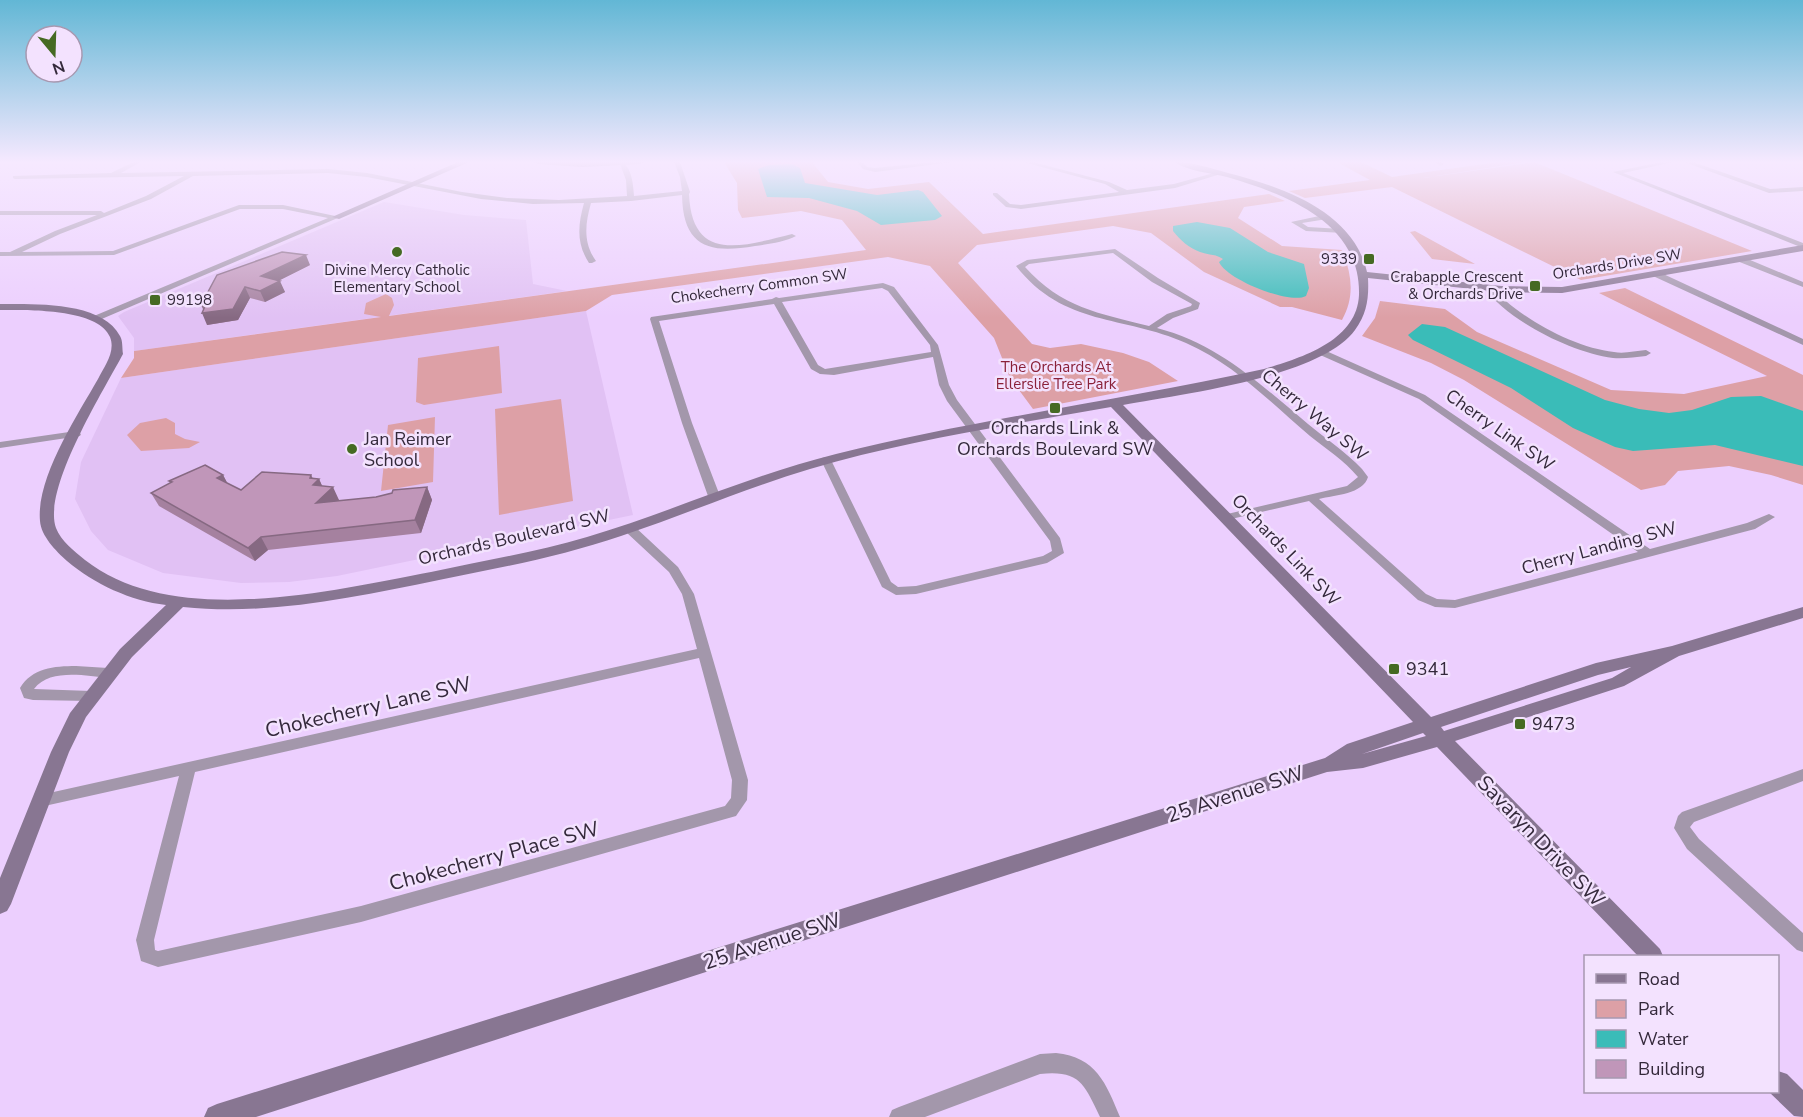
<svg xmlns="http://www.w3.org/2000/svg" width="1803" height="1117" font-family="'Nunito Sans',sans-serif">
	<rect width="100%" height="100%" fill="#eccffe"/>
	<path fill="#e1c1f4" d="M384 202 464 215 526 220 533 284 567 291 134 351V338L118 316 124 312Z
		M586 311 633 515 337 576 289 582 241 583 163 573 108 550 91 531 75 499 81 462 121 378Z"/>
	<path fill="#dda0a6" d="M724 162H812L828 182 868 189 929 182 983 234 1269 194 1285 201 1244 207 1238 218 1282 246 1342 250C1352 274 1355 297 1342 320L1292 307H1280L1204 272 1151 233 1113 226 977 245 958 263 1032 344 1050 348 1081 344 1123 353 1149 362 1178 381 1033 409 1010 378 994 338 930 266 888 257 612 295 586 311 121 378 134 358V351L381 317 364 314 366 303 386 294 392 298 394 305 389 316 866 250 842 220 801 211 742 218 738 210 737 183Z
		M1337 162H1361L1392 177 1498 162H1526L1423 178 1534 162 1752 251 1581 280 1392 187 1305 198 1289 191 1370 180Z
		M1415 231 1475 264 1432 259 1410 232Z
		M1625 288 1803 375V485L1771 475 1729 466 1678 471 1665 485 1641 490 1464 380 1431 363 1362 336 1375 318 1380 301 1445 309 1477 332 1611 390 1684 394 1767 376 1599 293Z
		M499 346 502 393 424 405 416 402 418 358Z
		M561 399 573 501 499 515 495 409Z
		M435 417 433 482 381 491 388 425Z
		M166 418 175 423V434L185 439 200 442 189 448 141 451 127 435 140 423Z"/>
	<path fill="#3abcb8" d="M792 164 800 168 805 183 877 195 918 190 923 192 942 216 935 220 881 225 857 211 809 198 767 197 758 169 769 165Z
		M1197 222 1230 228 1268 252 1304 264 1309 288 1306 296C1289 305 1226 279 1219 262L1223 259C1216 254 1208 255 1200 252 1189 248 1180 240 1173 231V226Z
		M1422 324 1445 327 1605 400 1639 409 1669 413 1692 410 1731 397 1761 396 1803 411V466L1715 445 1633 451 1615 447 1573 428 1511 388 1413 340 1408 335Z"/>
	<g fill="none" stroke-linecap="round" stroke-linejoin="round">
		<path fill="#a397ab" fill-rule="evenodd" d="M133 162H141L121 173 328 169 367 173 462 192 507 198 559 200 627 196 626 180 620 164 623 162C632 170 633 184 634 196L682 191 680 177 674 162H680L690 192 689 194C692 264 743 246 792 234L796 236C785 242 768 244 755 246 709 254 683 247 682 195L631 201 591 203C585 224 583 243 596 261L592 263H589C576 243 578 225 584 203L533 204 481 199 367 177 328 173 193 176 151 199 60 234 22 252 113 251 239 205H283L340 217 97 321 93 318 94 316 328 218 283 209H240L114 255 0 256V252H10L55 231 97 215H0V211H101L104 213 146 196 184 176 15 179 13 178V176L111 173Z
			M857 162H863L867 167 875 168 932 162H953L875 172 863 169Z
			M1023 162H1033L1109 182 1127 190 1174 184 1221 171 1224 173 1175 188 1021 209 1006 207 993 195V193H997L1010 204 1021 205 1119 192 1105 184Z
			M1434 162H1442L1444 164 1441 166Z
			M1661 162H1674L1623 173 1803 243V248L1613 172Z
			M1684 162H1693L1770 189 1803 187V191L1769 193Z
			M1324 215 1328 217 1327 219 1302 223 1308 227 1341 229 1345 231 1344 233 1306 231 1291 222Z
			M1115 249 1158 278 1200 303 1198 309 1173 318 1157 328C1219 344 1261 385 1308 424 1326 439 1346 452 1362 469L1368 477C1363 494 1335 495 1319 499L1426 594 1437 599 1455 600 1638 552 1419 399 1318 354V350H1324L1425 395 1650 549 1747 523 1769 514 1775 517 1755 529 1455 608 1435 607 1418 600 1309 501 1227 520 1223 519 1221 517 1223 515 1347 486 1358 477C1344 460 1326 449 1310 436 1270 402 1234 364 1186 343 1123 315 1064 327 1016 266L1027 260ZM1113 253 1152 282 1192 304 1191 306 1167 314 1149 326C1098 313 1062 308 1025 267L1029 264Z
			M1737 257H1743L1803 282V287L1737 261Z
			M1653 272H1659L1803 339V345L1653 276Z
			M883 283 894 287 938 345 949 385 957 400 1060 538 1064 553 1047 563 916 594 896 595 882 587 821 460 822 458 826 457 831 460 891 582 898 587 916 586 1043 556 1052 551 1050 541 947 401 939 385 933 357 834 375 820 374 811 369 774 304 659 321 692 423 720 496 714 499 708 496 682 423 650 319 651 317 772 299 776 297 779 298ZM882 288 888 291 930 345 931 352 825 369 818 365 782 302Z
			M1484 285H1490C1516 316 1573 348 1614 352 1624 354 1635 351 1646 350L1651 353 1646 356C1635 357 1624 359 1613 358 1570 352 1509 321 1483 287Z
			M76 431 81 434 80 436 0 448V442Z
			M630 525 634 526 678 567 694 594 748 780 747 800 736 816 361 922 158 967 141 961 136 940 179 776 40 807 35 806 32 801 35 796 40 795 697 649 682 594 669 572 626 532 624 529ZM699 658 732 780 731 798 725 806 361 906 158 951 155 950 154 940 195 772Z
			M76 666 108 668 113 669 115 673 113 677 108 678C86 676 50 668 34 689L91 691 96 692 98 696 96 700 91 701 33 700 24 698 20 688C32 668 54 666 76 666Z
			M1803 769V781L1694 822 1690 827 1699 839 1803 933V952L1797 950 1687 849 1674 828 1678 816 1682 812Z
			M1056 1053C1096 1057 1106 1083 1120 1117H1100C1084 1084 1080 1070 1040 1074L925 1117H889L892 1110 899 1107 1040 1054Z"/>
		<path fill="#887692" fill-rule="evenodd" d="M458 162H469L339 219 332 217Z
			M534 162H644L640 164 583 167 538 164Z
			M1174 162C1193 162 1210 168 1228 173 1282 187 1353 211 1367 272L1501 286 1562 287 1803 245V251L1562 293 1501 292 1368 278C1369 298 1367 314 1355 330 1320 378 1180 394 1123 405L1431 717 1596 663 1672 646 1803 607V618L1679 656 1624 686 1455 741 1660 949 1663 956H1638L1437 747 1363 768 1327 772 256 1117H204L208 1108 217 1104 1325 758 1347 744 1413 722 1111 407C1011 425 908 440 810 469 746 488 684 515 621 536 562 556 500 568 439 580 355 597 269 616 183 607L132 657 86 717 69 752 11 904 7 911 0 914V878L51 752 70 713 120 649 166 605C131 601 94 584 67 561 56 551 41 536 40 521 36 478 77 416 98 379 104 367 116 352 110 337 98 308 26 310 0 310V304C34 304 102 301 120 336 123 341 122 348 123 354 104 390 42 489 56 528 61 541 74 551 85 560 173 629 330 591 431 572 483 561 536 552 587 537 671 512 751 475 836 454 977 419 1122 400 1264 369 1301 358 1357 341 1359 295 1361 222 1285 194 1227 177 1210 173 1188 171 1174 162ZM1631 667 1612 678 1444 731 1441 727 1598 675ZM1423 733 1426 736 1362 754Z
			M1778 1071 1787 1074 1803 1090V1117L1794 1116 1769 1092H1778Z"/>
	</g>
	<path fill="#a5819f" d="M310 265 278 281 285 292 265 302 250 298 238 320 207 325 217 275Z
		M223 475 227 483 241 490 312 478 319 479 322 486 339 500 338 501 376 497 427 487 432 500 421 533 268 550 255 561 159 506 151 493 170 483 169 481Z"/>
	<path fill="#866982" d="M306 255 310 265 266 287 261 276Z
		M280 281 285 292 265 302 260 291Z
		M245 287 250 298 238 320 207 325 202 313H205L201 305Z
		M223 475 230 488 217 478Z
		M311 475 315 483 319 479 325 492 319 497 310 478Z
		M333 487 339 500 322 516 316 503Z
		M427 487 432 500 421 533 415 520Z
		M261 537 268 550 255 561 248 548Z"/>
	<path fill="#c096b9" stroke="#866982" stroke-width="1.5" d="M282 252 306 255 261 276 280 281 260 291 245 287 233 309 202 313 206 304 201 305 217 275Z
		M205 465 223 475 217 478 241 490 262 472 311 475 310 478 319 479 313 485 333 487 316 503 376 497 392 493 393 490 427 487 415 520 261 537 248 548 151 493 172 482 169 481Z"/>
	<linearGradient id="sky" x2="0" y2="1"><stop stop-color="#62b7d5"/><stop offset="0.51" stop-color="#f6e9ff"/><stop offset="1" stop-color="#f6e9ff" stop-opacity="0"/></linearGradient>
	<rect width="1803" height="318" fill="url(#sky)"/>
	<g fill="#456a23" stroke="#f3e2fe" stroke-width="2">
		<circle cx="397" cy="252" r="6"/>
		<rect x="1363" y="253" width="12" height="12" rx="3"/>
		<rect x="1529" y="280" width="12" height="12" rx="3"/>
		<rect x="149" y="294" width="12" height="12" rx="3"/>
		<rect x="1049" y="402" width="12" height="12" rx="3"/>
		<circle cx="352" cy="449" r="6"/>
		<rect x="1388" y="663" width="12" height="12" rx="3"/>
		<rect x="1514" y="718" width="12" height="12" rx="3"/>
	</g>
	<g text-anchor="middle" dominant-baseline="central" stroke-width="5" stroke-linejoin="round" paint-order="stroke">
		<g font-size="15" fill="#34293b" stroke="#f3e2fe" text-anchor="end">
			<text x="1357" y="259">9339</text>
			<text x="397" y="270" text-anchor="middle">Divine Mercy Catholic<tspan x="397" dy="17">Elementary School</tspan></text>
			<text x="1523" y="277">Crabapple Crescent<tspan x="1523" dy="17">&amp; Orchards Drive</tspan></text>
			<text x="167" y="300" text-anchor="start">99198</text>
		</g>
		<g font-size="15" fill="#34293b" stroke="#f3e2fe">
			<text transform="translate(1617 264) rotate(-9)">Orchards Drive SW</text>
			<text transform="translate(759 286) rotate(-8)">Chokecherry Common SW</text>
		</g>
		<g font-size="15" fill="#8a2139" stroke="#f3e2fe">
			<text x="1056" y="367">The Orchards At<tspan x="1056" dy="17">Ellerslie Tree Park</tspan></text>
		</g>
		<g font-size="18" fill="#34293b" stroke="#f3e2fe">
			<text transform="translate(1315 415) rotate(40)">Cherry Way SW</text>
			<text transform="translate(1500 430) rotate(35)">Cherry Link SW</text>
			<text transform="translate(514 537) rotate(-13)">Orchards Boulevard SW</text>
			<text transform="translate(1599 548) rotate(-15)">Cherry Landing SW</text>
			<text transform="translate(1286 550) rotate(46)">Orchards Link SW</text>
		</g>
		<g font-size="18" fill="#34293b" stroke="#f3e2fe" text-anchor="start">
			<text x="1055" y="428" text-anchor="middle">Orchards Link &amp;<tspan x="1055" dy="21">Orchards Boulevard SW</tspan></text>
			<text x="364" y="439">Jan Reimer<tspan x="364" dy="21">School</tspan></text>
			<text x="1406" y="669">9341</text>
			<text x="1532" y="724">9473</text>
		</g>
		<g font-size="21" fill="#34293b" stroke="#f3e2fe">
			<text transform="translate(368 707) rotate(-13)">Chokecherry Lane SW</text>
			<text transform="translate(1235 794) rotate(-18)">25 Avenue SW</text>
			<text transform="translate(1541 841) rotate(46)">Savaryn Drive SW</text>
			<text transform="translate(494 856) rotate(-15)">Chokecherry Place SW</text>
			<text transform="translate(772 941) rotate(-18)">25 Avenue SW</text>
		</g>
	</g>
	<rect x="1584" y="955" width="195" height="138" fill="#f3e2fe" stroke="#a798b0" stroke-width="1.5"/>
	<rect x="1596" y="974" width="30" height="9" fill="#887692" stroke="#a798b0" stroke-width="1.5"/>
	<text x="1638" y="985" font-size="18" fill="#34293b">Road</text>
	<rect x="1596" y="1000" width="30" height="18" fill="#dda0a6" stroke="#a798b0" stroke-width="1.5"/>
	<text x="1638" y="1015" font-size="18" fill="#34293b">Park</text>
	<rect x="1596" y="1030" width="30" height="18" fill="#3abcb8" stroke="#a798b0" stroke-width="1.5"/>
	<text x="1638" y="1045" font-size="18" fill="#34293b">Water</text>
	<rect x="1596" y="1060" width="30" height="18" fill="#c096b9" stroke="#a798b0" stroke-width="1.5"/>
	<text x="1638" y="1075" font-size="18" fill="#34293b">Building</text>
	<g transform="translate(54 54) rotate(161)"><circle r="28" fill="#f3e2fe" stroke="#a798b0" stroke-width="1.5"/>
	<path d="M0-4.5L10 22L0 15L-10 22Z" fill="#456a23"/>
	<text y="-9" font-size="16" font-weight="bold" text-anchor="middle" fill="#34293b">N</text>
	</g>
</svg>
